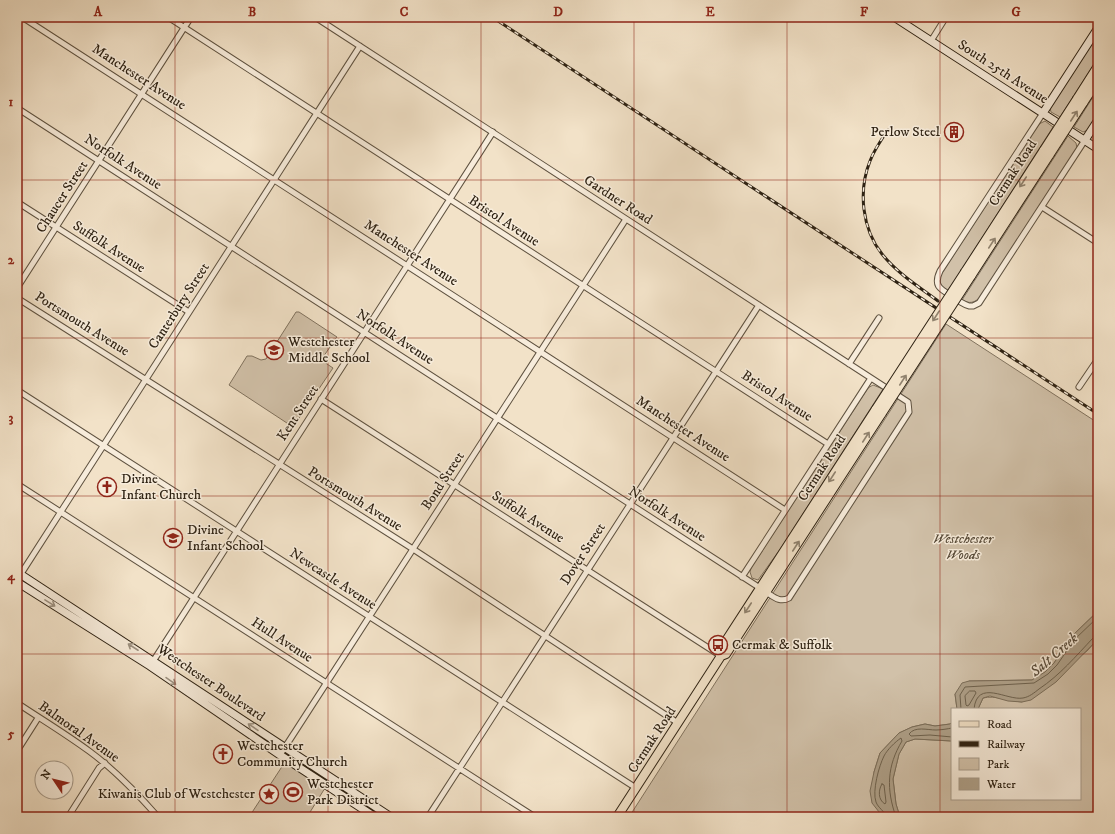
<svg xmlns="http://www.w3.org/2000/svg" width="1115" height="834" font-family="'IM FELL DW Pica',serif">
	<rect width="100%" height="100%" fill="#f2e2c8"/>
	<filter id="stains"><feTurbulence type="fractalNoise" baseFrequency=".005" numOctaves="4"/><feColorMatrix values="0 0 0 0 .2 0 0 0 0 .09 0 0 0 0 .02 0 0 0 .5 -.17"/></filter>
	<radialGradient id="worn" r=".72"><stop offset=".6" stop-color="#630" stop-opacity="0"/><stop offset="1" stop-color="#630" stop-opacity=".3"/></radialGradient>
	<path fill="#d1c1a9" stroke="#80725e" d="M1098 32V58L1060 117 1051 112 1050 108Z
		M1098 89V115L1088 130 1083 132 1074 127Z
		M1045 121 1053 127 948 291C940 286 938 281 942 273L1039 124Z
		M1068 136 1076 143 1077 148 980 297C975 303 969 304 962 300Z
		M296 312H299L337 337 321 360 333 368 293 427 229 385 247 356H252L261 360 266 359Z
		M946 324 1098 423V611L1072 636 1054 663 1045 672 1032 680 969 681 955 694 957 709H952V722L950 724 935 726 925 724 912 727 899 733 880 753 874 772 883 817H629Z
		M873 385 883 389 781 548 758 580 752 578 750 572 751 568 868 388Z
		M1098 639V803L1089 817H900L896 804 893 779 899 754 906 742 915 739 952 741V799H1080V709H978L983 698C995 695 1009 701 1022 702L1087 651Z
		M285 762 325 788 307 817H249Z"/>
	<path fill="#afa18a" stroke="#7b6e5a" d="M1098 611V639L1056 682 1031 700 1022 702 1008 701 990 696 983 698 978 709H957L955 694 962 683 969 681 1032 680 1045 672 1054 663 1072 636Z
		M952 722V741L915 739 906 742 899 754 893 779 896 804 900 817H883L872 803 870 791 874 772 880 753 899 733 912 727 925 724 935 726 950 724Z"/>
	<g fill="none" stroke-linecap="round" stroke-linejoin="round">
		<path stroke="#6e624e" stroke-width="1" d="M970 691H975L976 693 969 705 967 706 966 705 965 696Z
			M961 709 960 695 965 687 1034 683 1048 674 1057 665 1075 639 1098 617
			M974 709C977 678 1007 701 1023 698 1029 697 1034 693 1039 689 1060 675 1076 656 1093 638L1098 637
			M952 728C947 729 941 730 936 730 927 730 915 726 909 734L911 736 930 735 952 737
			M882 784 884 785 886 802 885 804C878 800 878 790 882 784Z
			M886 817C885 811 878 808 876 802 872 791 879 766 884 756 887 750 895 742 901 738L902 741C887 766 886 789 896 817"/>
		<defs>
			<path id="street" d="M22 17 785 510
				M168 17 828 444
				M315 17 908 402 909 412 789 598C780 603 774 597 766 592
				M931 41 946 17
				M17 108 760 588
				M1043 113 940 271C933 286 940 289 952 296 957 300 963 304 969 306H973L979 303 1085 140
				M17 202 189 312
				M1042 207 1098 243
				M17 288 191 17
				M17 298 413 549 678 723
				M849 364 879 318
				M1079 387 1098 359
				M17 390 636 788
				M321 399 721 656
				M17 484 535 817
				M742 577 871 378
				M17 580 360 46
				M152 663 493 132
				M17 703C41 719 66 734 89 751 115 770 137 793 158 817
				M17 751 38 718
				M280 755 626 219
				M68 817 99 768 105 763
				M428 817 759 305"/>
			<path id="secondary" d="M894 17 1098 149
				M1043 113 1098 28
				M1085 140 1098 120
				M17 572 391 817
				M17 582 150 666 280 755 375 817"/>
			<path id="primary" d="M1077 99 1098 66
				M1083 103 1098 80
				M965 272 1044 150
				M971 276 1050 154
				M721 656 720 650 876 409
				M617 817 721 656 726 654 882 413"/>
		</defs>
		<use href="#street" stroke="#5f5240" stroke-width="7"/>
		<use href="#secondary" stroke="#2e2213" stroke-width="9"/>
		<use href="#primary" stroke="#2e2213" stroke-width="10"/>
		<use href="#street" stroke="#f7ecdb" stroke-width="5"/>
		<use href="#secondary" stroke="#f7ecdb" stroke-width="7"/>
		<use href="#primary" stroke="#f2e2c8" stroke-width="8"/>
		<defs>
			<path id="rail" d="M492 17 1098 414
				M888 130C881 140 874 150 870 161 858 191 862 229 882 254 897 273 919 287 938 301"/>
		</defs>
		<use href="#rail" stroke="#2e2213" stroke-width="3"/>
		<use href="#rail" stroke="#f7ecdb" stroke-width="1.5" stroke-dasharray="4.5" stroke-linecap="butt"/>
		<defs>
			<path id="primary-bridge" d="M1044 150 1077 99
				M1050 154 1083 103
				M876 409 965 272
				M882 413 971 276"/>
		</defs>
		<use href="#primary-bridge" stroke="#2e2213" stroke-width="10" stroke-linecap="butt"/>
		<use href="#primary-bridge" stroke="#f2e2c8" stroke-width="8"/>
	</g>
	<defs><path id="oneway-shaft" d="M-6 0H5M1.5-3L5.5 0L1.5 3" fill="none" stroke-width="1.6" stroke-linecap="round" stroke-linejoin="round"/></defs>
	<g stroke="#90826e">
		<use href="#oneway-shaft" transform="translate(1074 116) rotate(-57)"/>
		<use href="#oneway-shaft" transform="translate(1023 182) rotate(123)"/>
		<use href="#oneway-shaft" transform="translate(992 243) rotate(-57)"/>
		<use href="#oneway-shaft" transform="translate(936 316) rotate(123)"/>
		<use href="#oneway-shaft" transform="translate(903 380) rotate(-57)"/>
		<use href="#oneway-shaft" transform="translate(866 437) rotate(-57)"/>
		<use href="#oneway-shaft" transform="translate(832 477) rotate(123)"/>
		<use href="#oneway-shaft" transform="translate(796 546) rotate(-57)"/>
		<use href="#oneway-shaft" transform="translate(748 608) rotate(123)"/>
	</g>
	<g stroke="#9d9181">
		<use href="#oneway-shaft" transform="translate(50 603) rotate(32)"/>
		<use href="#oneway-shaft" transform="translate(133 647) rotate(-147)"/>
		<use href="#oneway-shaft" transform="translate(171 681) rotate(35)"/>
		<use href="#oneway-shaft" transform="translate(253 727) rotate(-146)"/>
	</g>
	<path fill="none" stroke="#8f2418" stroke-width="1" stroke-opacity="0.55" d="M175 17V817M328 17V817M481 17V817M634 17V817M787 17V817M940 17V817M17 180H1098M17 338H1098M17 496H1098M17 654H1098"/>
	<defs>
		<symbol id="building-ring" viewBox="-11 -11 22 22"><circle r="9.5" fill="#f7ecdb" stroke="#8f2418" stroke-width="1.5"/><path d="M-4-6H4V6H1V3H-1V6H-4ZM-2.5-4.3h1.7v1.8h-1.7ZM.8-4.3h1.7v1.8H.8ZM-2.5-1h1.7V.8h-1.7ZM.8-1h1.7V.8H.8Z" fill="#8f2418"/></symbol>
		<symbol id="school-ring" viewBox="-11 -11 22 22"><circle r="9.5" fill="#f7ecdb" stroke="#8f2418" stroke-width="1.5"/><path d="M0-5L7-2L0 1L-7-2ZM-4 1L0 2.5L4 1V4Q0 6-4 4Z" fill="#8f2418"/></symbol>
		<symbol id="church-ring" viewBox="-11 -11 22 22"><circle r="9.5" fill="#f7ecdb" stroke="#8f2418" stroke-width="1.5"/><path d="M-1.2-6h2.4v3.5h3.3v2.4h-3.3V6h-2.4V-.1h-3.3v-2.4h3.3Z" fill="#8f2418"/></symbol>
		<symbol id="bus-ring" viewBox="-11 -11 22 22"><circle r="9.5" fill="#f7ecdb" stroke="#8f2418" stroke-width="1.5"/><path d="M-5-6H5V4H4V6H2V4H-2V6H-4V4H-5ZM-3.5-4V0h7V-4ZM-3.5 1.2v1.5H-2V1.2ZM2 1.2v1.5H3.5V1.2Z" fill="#8f2418"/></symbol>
		<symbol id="stadium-ring" viewBox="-11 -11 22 22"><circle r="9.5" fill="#f7ecdb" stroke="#8f2418" stroke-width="1.5"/><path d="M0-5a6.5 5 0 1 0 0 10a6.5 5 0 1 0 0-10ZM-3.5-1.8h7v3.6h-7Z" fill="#8f2418"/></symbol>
		<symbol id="sight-ring" viewBox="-11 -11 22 22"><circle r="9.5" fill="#f7ecdb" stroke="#8f2418" stroke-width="1.5"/><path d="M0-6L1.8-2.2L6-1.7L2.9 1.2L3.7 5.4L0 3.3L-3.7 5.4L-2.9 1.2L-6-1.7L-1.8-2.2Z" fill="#8f2418"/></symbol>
	</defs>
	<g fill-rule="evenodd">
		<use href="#building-ring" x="943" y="121" width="22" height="22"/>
		<use href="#school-ring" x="263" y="339" width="22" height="22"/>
		<use href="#church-ring" x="96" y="476" width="22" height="22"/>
		<use href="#school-ring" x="162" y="527" width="22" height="22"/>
		<use href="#bus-ring" x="707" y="634" width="22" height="22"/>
		<use href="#church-ring" x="212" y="743" width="22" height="22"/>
		<use href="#stadium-ring" x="282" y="781" width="22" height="22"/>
		<use href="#sight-ring" x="258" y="783" width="22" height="22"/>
	</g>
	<g text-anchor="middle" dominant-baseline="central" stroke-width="3" stroke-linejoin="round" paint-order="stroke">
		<g font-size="14" fill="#2e2213" stroke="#f7ecdb">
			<text transform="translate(1003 72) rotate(33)">South 25th Avenue</text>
			<text transform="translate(139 77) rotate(33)">Manchester Avenue</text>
			<text transform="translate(123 162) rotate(33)">Norfolk Avenue</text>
			<text transform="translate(1013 173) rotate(-57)">Cermak Road</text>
			<text transform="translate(62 197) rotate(-57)">Chaucer Street</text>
			<text transform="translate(618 200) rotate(33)">Gardner Road</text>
			<text transform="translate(504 221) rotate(33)">Bristol Avenue</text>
			<text transform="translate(109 247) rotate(33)">Suffolk Avenue</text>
			<text transform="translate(411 253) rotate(33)">Manchester Avenue</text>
			<text transform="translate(179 306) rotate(-57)">Canterbury Street</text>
			<text transform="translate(82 324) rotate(32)">Portsmouth Avenue</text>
			<text transform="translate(395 337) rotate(33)">Norfolk Avenue</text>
			<text transform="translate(777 396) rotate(33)">Bristol Avenue</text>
			<text transform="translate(298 413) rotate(-57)">Kent Street</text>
			<text transform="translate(683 429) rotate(33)">Manchester Avenue</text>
			<text transform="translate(822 468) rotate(-57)">Cermak Road</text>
			<text transform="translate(443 481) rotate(-57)">Bond Street</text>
			<text transform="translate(355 499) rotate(32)">Portsmouth Avenue</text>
			<text transform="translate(667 514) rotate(33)">Norfolk Avenue</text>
			<text transform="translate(528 517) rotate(33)">Suffolk Avenue</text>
			<text transform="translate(583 554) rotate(-57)">Dover Street</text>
			<text transform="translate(333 579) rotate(33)">Newcastle Avenue</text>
			<text transform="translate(282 640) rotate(33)">Hull Avenue</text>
			<text transform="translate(211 683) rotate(34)">Westchester Boulevard</text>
			<text transform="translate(79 732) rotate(35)">Balmoral Avenue</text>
			<text transform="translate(652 740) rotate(-57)">Cermak Road</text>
		</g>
		<g font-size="14" fill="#2e2213" stroke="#f7ecdb" text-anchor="start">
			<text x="940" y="132" text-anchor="end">Perlow Steel</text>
			<text x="288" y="342">Westchester<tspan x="288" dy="16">Middle School</tspan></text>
			<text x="121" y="479">Divine<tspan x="121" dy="16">Infant Church</tspan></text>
			<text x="187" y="530">Divine<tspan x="187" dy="16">Infant School</tspan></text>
			<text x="732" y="645">Cermak &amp; Suffolk</text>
			<text x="237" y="746">Westchester<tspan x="237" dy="16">Community Church</tspan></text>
			<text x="307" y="784">Westchester<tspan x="307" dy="16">Park District</tspan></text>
			<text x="255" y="794" text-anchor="end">Kiwanis Club of Westchester</text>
		</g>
		<g font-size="14" font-style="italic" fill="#574a38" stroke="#f7ecdb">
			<text x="963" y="539">Westchester<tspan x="963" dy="16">Woods</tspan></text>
		</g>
		<g font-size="15" font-style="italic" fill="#5b4e3d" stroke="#f7ecdb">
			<text transform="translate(1054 655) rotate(-41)">Salt Creek</text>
		</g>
	</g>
	<rect width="1115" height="834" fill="none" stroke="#f2e2c8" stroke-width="44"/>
	<rect x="951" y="708" width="130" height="92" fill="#f7ecdb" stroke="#a79b8b"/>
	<rect x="959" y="721" width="20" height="6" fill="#f2e2c8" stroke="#a79b8b"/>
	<text x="987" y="728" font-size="12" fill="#2e2213">Road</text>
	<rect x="959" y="741" width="20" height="6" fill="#2e2213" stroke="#a79b8b"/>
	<text x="987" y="748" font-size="12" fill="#2e2213">Railway</text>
	<rect x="959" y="758" width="20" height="12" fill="#d1c1a9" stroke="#a79b8b"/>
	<text x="987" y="768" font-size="12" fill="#2e2213">Park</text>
	<rect x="959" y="778" width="20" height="12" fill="#afa18a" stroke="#a79b8b"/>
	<text x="987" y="788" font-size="12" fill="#2e2213">Water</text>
	<g transform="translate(54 780) rotate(305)"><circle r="19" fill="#f7ecdb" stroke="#a79b8b"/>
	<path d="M0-3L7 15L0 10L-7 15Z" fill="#8f2418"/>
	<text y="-6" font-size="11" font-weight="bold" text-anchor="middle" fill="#2e2213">N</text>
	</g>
	<rect x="22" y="22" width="1071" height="790" fill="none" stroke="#8f2418" stroke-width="1.5"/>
	<g font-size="13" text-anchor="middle" font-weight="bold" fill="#8f2418">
		<text x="98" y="16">A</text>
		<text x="252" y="16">B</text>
		<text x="404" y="16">C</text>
		<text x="558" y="16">D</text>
		<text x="710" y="16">E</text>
		<text x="864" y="16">F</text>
		<text x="1016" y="16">G</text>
		<text x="11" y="106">1</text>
		<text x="11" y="264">2</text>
		<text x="11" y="422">3</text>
		<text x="11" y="580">4</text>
		<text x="11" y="738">5</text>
	</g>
	<rect width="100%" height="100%" filter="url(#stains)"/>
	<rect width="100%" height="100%" fill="url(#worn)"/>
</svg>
